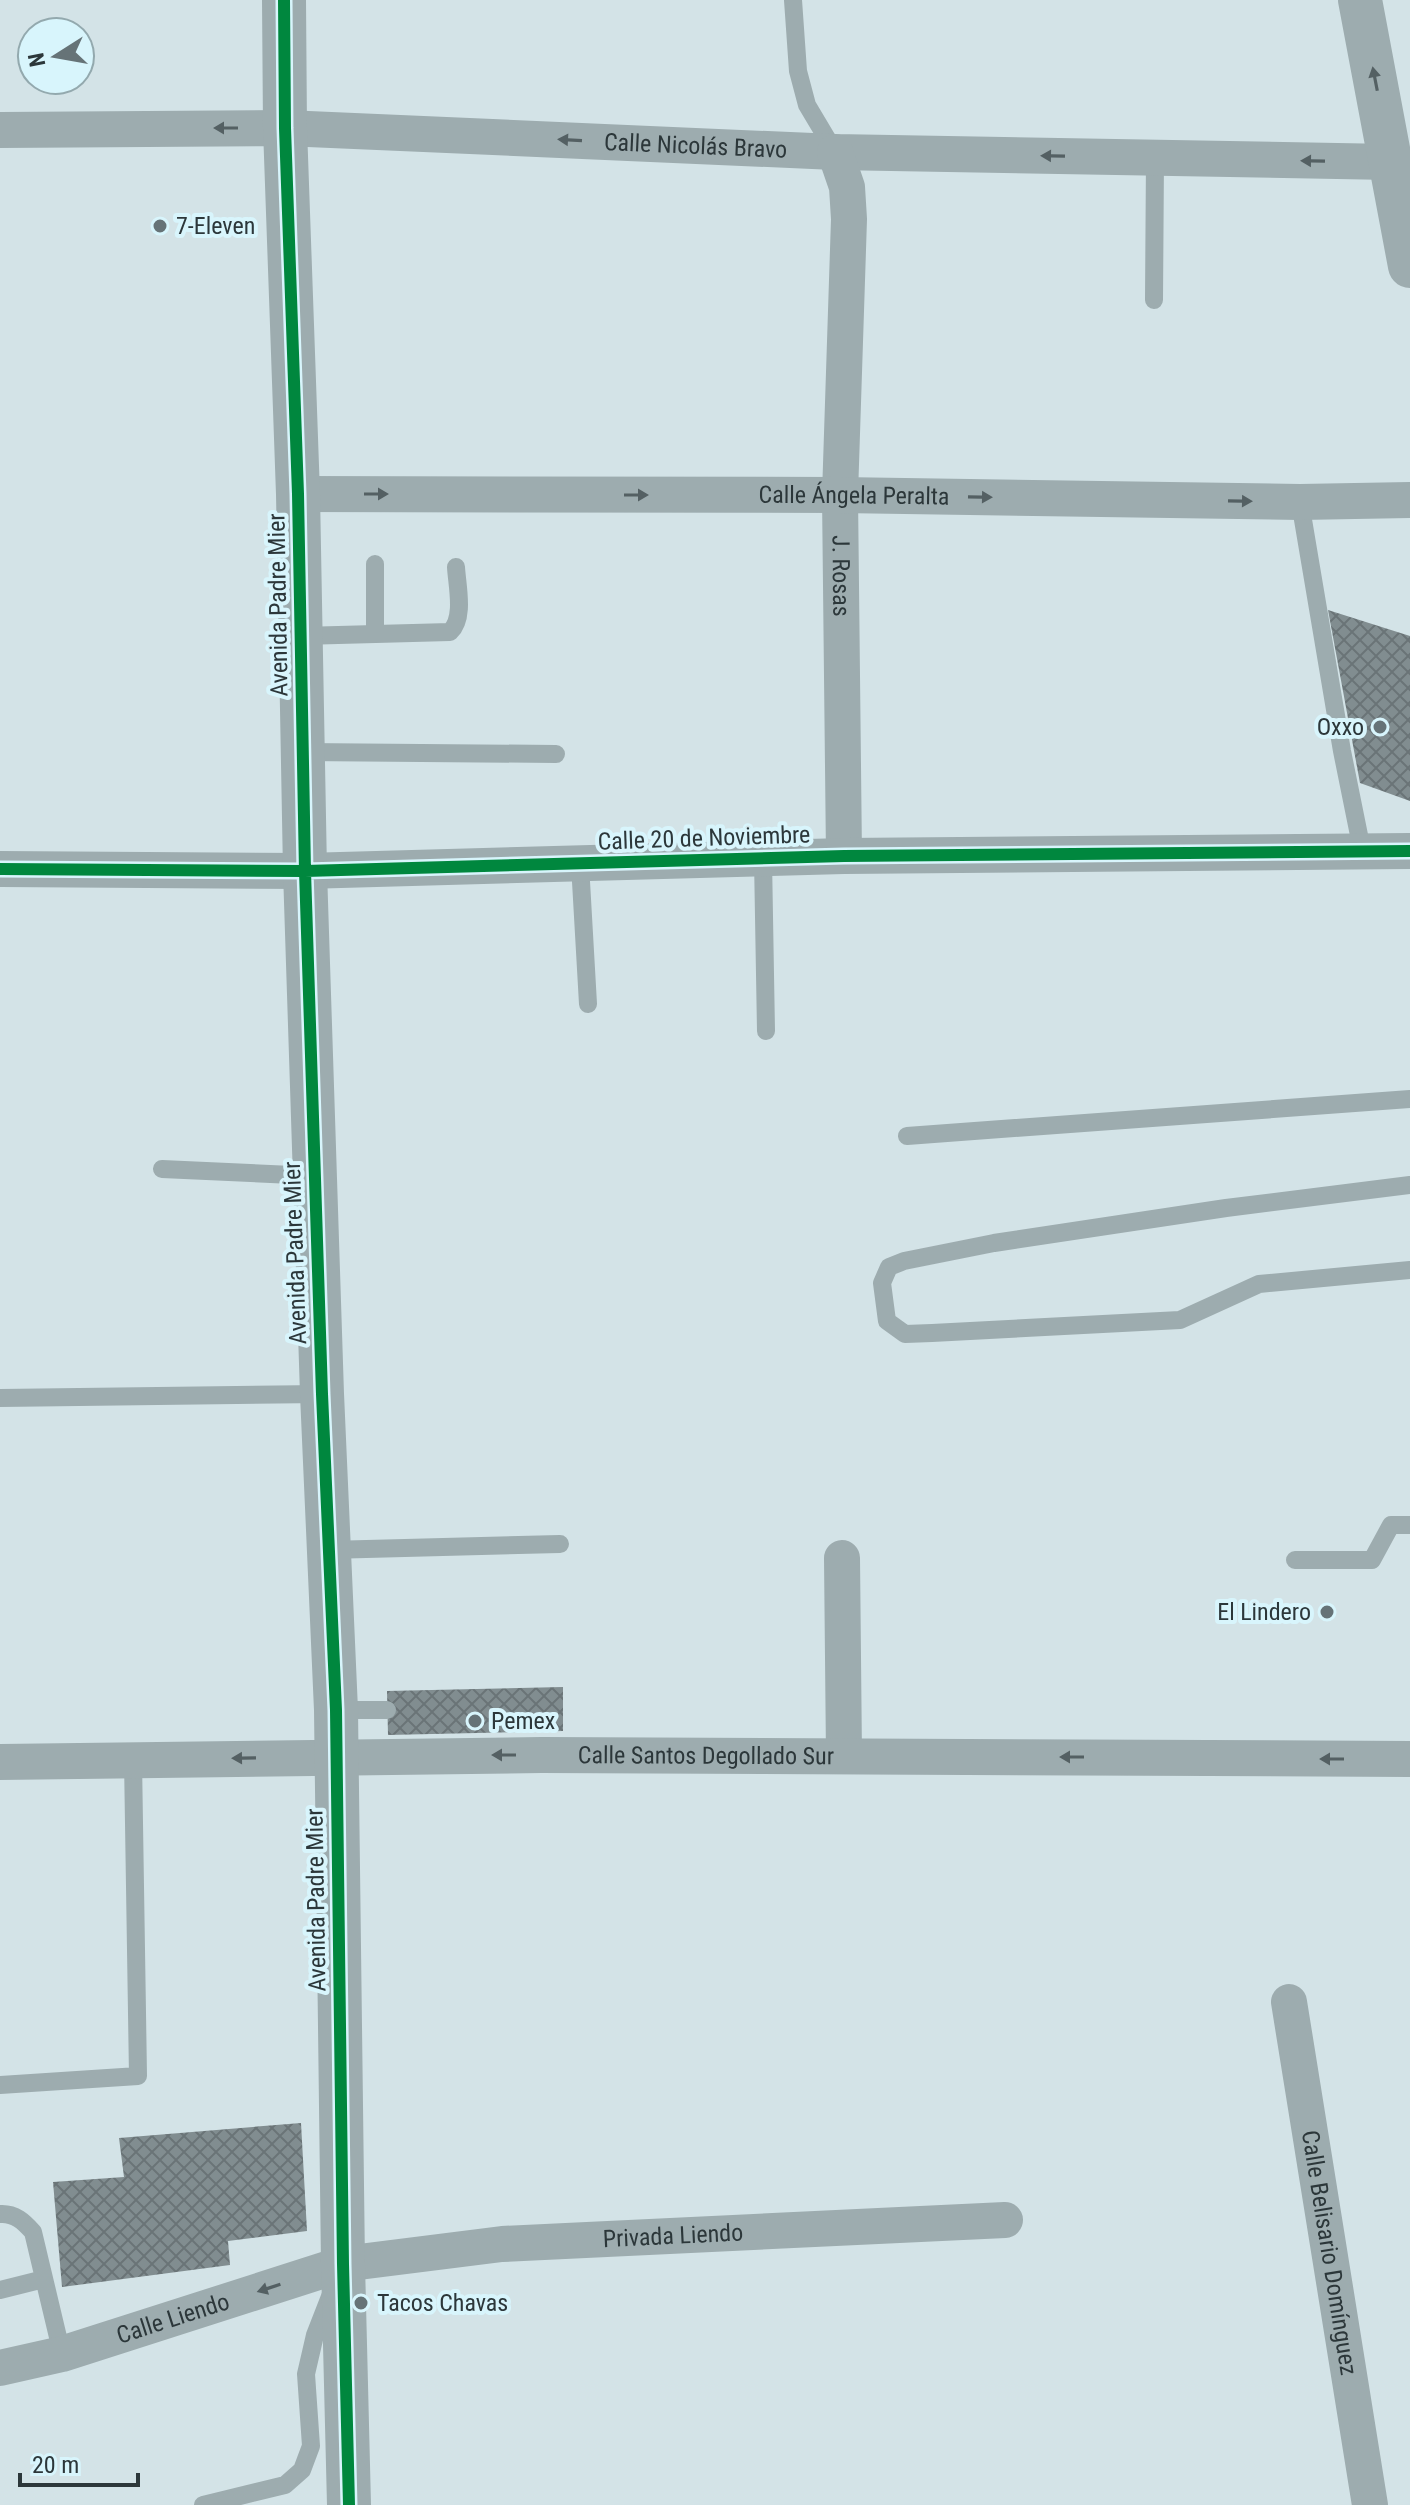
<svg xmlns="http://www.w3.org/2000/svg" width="1410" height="2505" font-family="'Roboto Condensed',sans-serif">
	<defs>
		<pattern id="building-cross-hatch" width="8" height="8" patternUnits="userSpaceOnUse" patternTransform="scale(2)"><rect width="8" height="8" fill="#818d90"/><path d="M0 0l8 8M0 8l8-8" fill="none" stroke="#6a7477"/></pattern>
	</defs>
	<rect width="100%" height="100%" fill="#d3e3e7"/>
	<path fill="url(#building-cross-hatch)" d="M1328 610 1410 636V801L1360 783Z
		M563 1687V1731L388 1735 387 1691Z
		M301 2123 307 2231 228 2241 230 2265 62 2287 53 2182 124 2177 119 2138Z"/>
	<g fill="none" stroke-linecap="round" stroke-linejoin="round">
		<path stroke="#9dacaf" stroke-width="18" d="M793 0 798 71 807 105 835 152
			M1154 300 1155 158
			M1300 502 1342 751 1362 850
			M375 564V634
			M301 636 450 632C465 618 457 586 456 567
			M303 752 556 754
			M763 859 766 1031
			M580 864 588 1004
			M907 1136 1410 1099
			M162 1169 314 1176
			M1410 1185 1226 1208 994 1243 904 1261 889 1267 882 1283 887 1321 905 1334 932 1333 1180 1320 1259 1284 1410 1270
			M0 1398 322 1394
			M328 1550 560 1544
			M1295 1560H1372L1391 1525H1410
			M336 1710H387
			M0 2085 138 2076 133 1760
			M0 2214C15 2213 24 2222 33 2232L62 2354
			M0 2290 44 2279
			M203 2505 285 2485 302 2470 311 2446 306 2374 315 2335 331 2294"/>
		<g stroke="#9dacaf" stroke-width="36">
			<path id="s1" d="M0 130 285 128 835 152 1391 162"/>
			<path id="s2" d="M835 152 847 187 849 219 840 495 844 856"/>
			<path id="s3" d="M298 494 840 495 1300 502 1410 500"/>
			<path d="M0 869 305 871 844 856 1410 851"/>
			<path d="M842 1558 844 1756"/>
			<path id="s4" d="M0 1762 542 1755 1410 1759"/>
			<path id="s5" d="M1289 2002 1370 2505"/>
			<path id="s6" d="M0 2368 62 2354 343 2264 502 2244 1005 2220"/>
		</g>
		<path stroke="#9dacaf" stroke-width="44" d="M284 0 285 128 298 494 305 871 322 1394 336 1710 343 2264 349 2505
			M1360 0 1410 266"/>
		<defs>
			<path id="cycleway" d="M284 0 285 128 298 494 305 871 322 1394 336 1710 343 2264 349 2505
				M0 869 305 871 844 856 1410 851"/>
		</defs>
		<use href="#cycleway" stroke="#d8f5fc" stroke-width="17"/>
		<use href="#cycleway" stroke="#00873e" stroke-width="12"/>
	</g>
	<defs><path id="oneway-solid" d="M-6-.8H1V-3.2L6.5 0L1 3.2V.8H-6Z" transform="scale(2)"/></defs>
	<g fill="#546063">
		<use href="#oneway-solid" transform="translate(1375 79) rotate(-101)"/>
		<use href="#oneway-solid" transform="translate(226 128) rotate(180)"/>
		<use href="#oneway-solid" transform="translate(570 140) rotate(-177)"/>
		<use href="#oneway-solid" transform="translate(1053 156) rotate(-179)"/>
		<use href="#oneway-solid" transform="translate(1313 161) rotate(-179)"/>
		<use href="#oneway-solid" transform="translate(376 494)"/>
		<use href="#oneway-solid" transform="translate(636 495)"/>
		<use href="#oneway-solid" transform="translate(980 497) rotate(1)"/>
		<use href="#oneway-solid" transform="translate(1240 501) rotate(1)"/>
		<use href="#oneway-solid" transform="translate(504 1755) rotate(180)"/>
		<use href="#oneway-solid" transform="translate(1072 1757) rotate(-180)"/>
		<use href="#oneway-solid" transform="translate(244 1758) rotate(179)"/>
		<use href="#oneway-solid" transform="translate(1332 1759) rotate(-180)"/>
		<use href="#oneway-solid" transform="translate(269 2288) rotate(162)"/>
	</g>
	<g fill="#667377" stroke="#d8f5fc" stroke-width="3">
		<circle cx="160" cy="226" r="8"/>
		<circle cx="1380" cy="727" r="8"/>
		<circle cx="1327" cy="1612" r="8"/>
		<circle cx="475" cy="1721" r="8"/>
		<circle cx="361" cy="2303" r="8"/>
	</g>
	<g text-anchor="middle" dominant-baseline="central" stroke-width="8" stroke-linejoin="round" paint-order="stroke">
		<g font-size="24" fill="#2c373a" stroke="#d8f5fc">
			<text stroke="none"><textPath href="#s1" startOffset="696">Calle Nicolás Bravo</textPath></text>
			<text stroke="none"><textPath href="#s3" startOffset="556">Calle Ángela Peralta</textPath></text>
			<text stroke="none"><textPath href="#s2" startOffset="426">J. Rosas</textPath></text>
			<text transform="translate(278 605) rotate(-91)">Avenida Padre Mier</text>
			<text transform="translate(704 838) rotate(-2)">Calle 20 de Noviembre</text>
			<text transform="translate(295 1253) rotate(-92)">Avenida Padre Mier</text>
			<text stroke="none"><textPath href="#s4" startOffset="706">Calle Santos Degollado Sur</textPath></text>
			<text transform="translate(316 1900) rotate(-91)">Avenida Padre Mier</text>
			<text stroke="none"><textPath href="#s6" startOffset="690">Privada Liendo</textPath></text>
			<text stroke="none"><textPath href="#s5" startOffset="254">Calle Belisario Domínguez</textPath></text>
			<text stroke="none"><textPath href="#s6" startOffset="180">Calle Liendo</textPath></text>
		</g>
		<g font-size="24" fill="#2c373a" stroke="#d8f5fc" text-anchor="start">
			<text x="176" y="226">7-Eleven</text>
			<text x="1364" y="727" text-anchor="end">Oxxo</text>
			<text x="1311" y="1612" text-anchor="end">El Lindero</text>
			<text x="491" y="1721">Pemex</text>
			<text x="377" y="2303">Tacos Chavas</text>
		</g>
	</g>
	<g transform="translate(56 56) rotate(259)"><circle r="38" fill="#d8f5fc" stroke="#93a9ae" stroke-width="2"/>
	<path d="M0-6L14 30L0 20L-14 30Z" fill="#667377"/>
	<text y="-12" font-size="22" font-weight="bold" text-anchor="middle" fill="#2c373a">N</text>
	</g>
	<path d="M20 2473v12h118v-12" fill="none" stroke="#2c373a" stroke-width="4"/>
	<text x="32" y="2473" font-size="24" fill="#2c373a" stroke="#d8f5fc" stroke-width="6" paint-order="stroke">20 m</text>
</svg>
